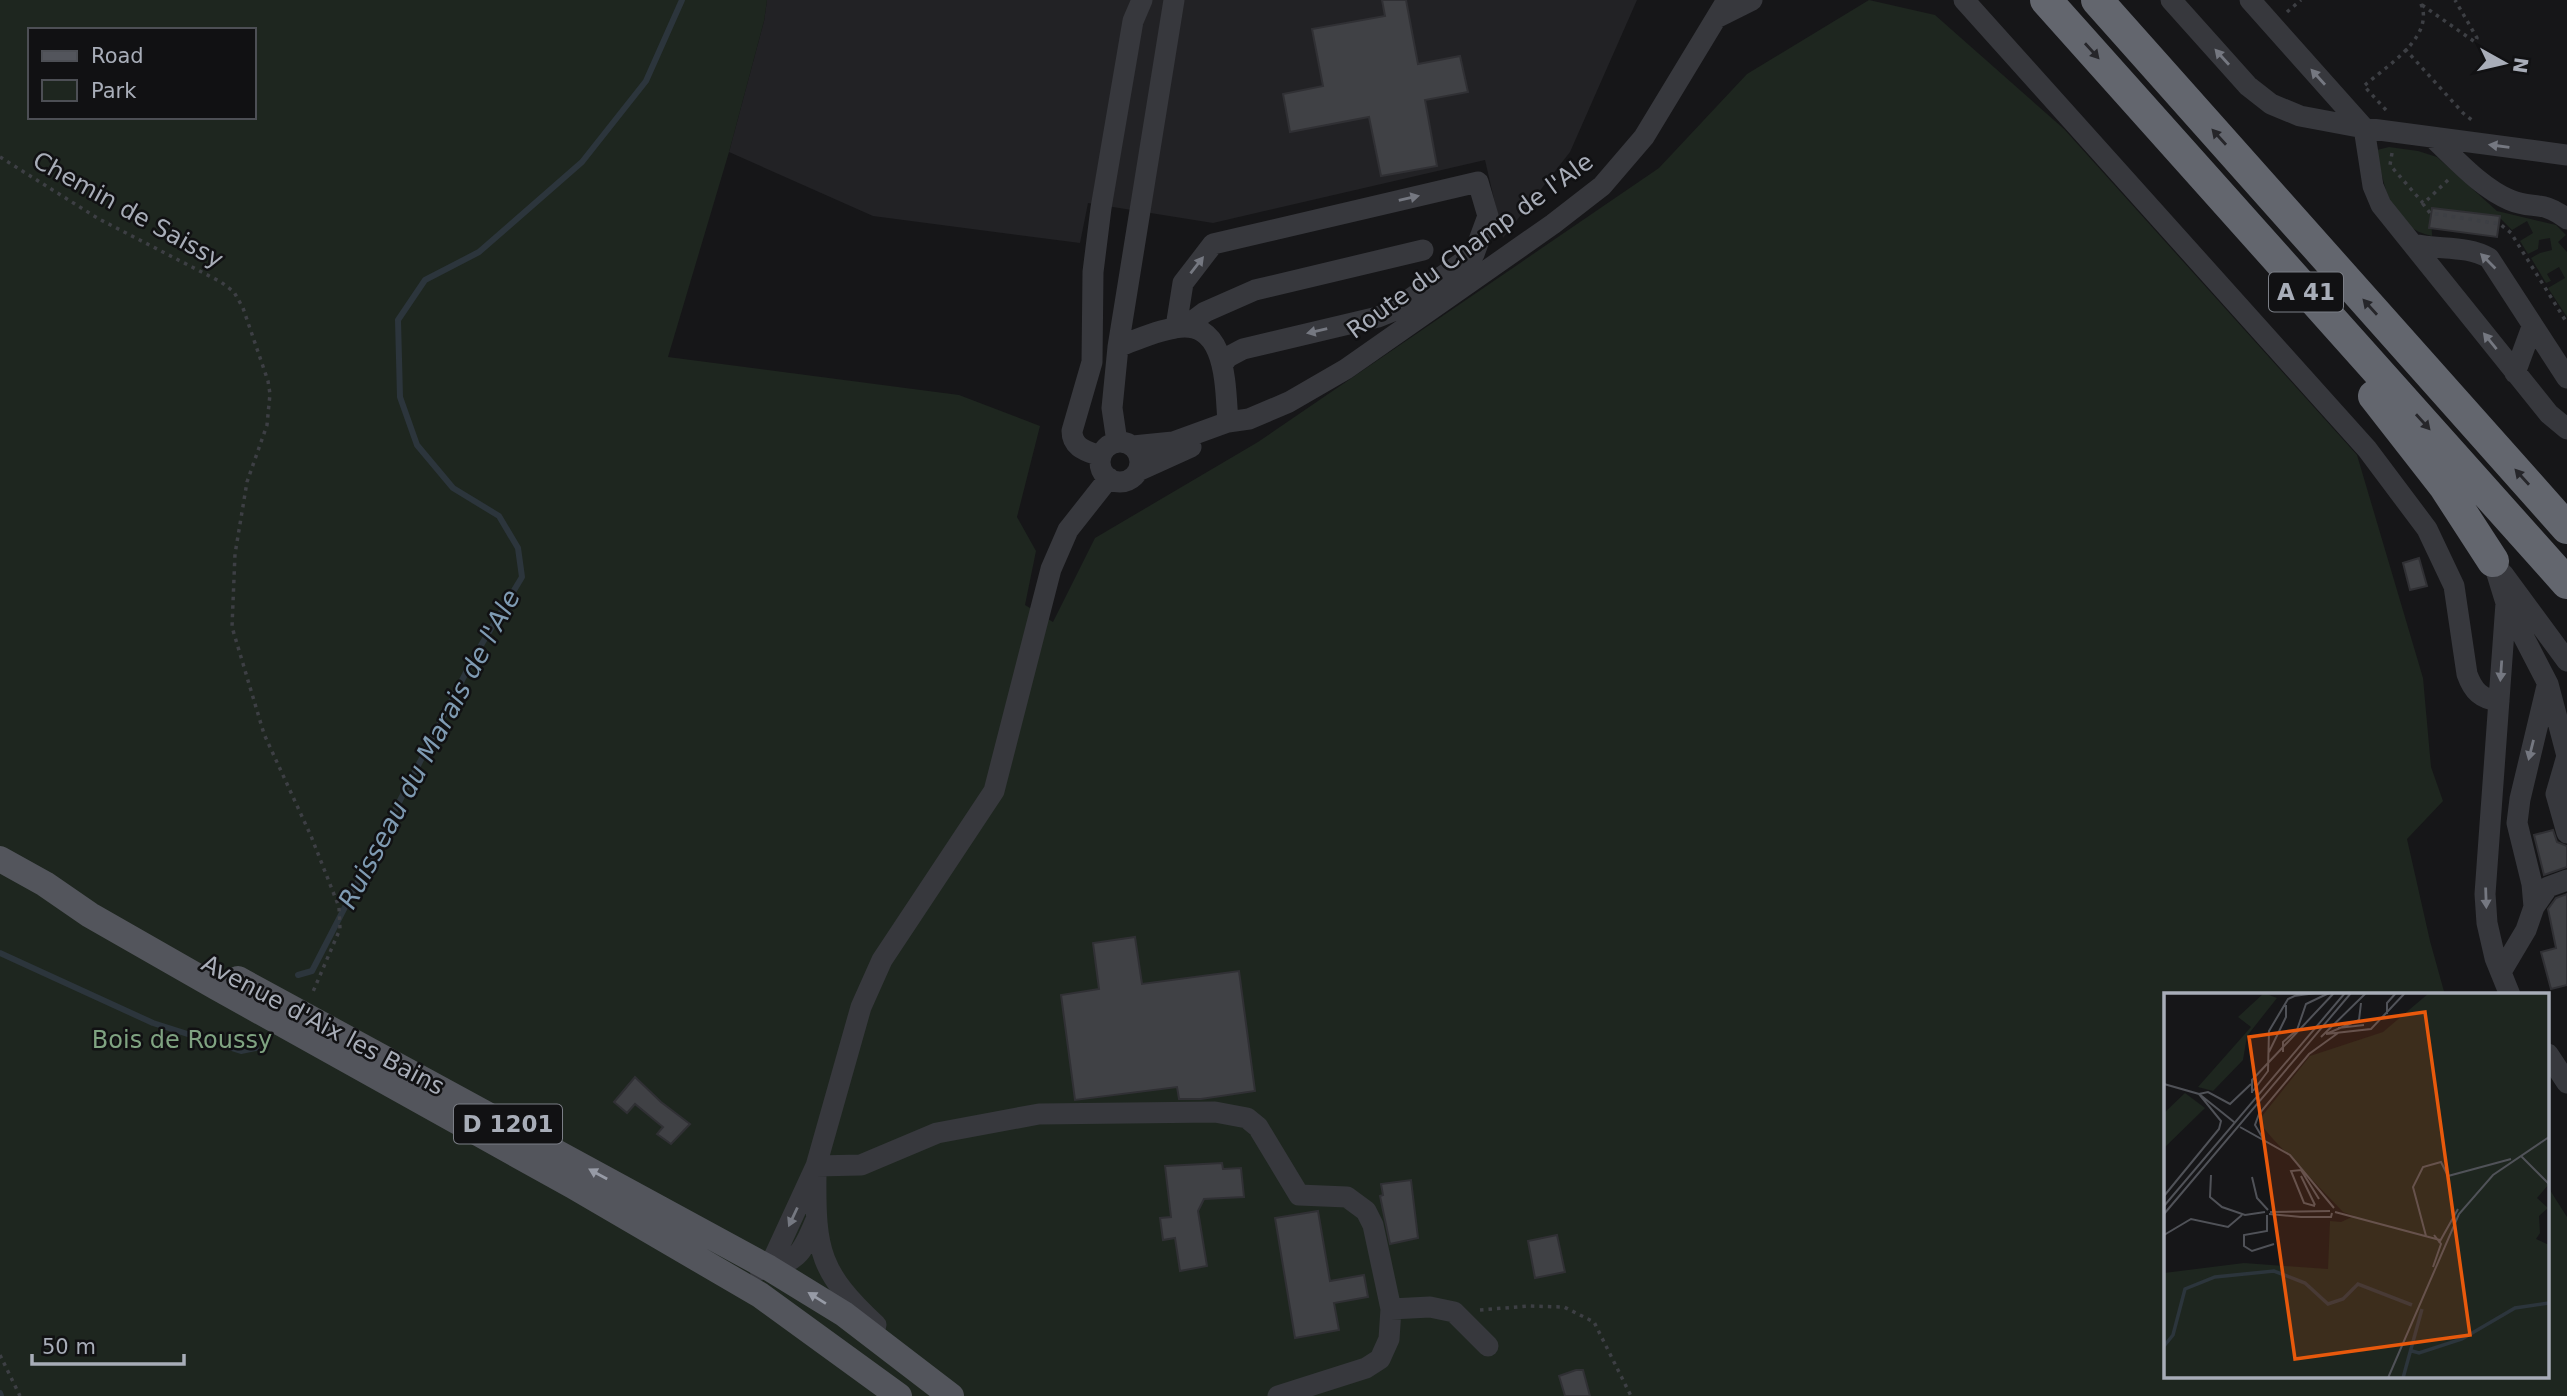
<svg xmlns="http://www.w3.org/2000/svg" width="2567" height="1396" font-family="'DejaVu Sans',sans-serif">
	<rect width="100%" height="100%" fill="#161618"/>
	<path fill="#222225" d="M767 0H1637L1570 152 1503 238 1485 160 1213 223 1088 203 1080 243 873 216 729 152 764 21Z"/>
	<path fill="#1e261f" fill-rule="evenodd" d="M0 0H767L764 21 729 152 668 357 959 395 1040 426 1017 517 1036 551 1025 605 1053 622 1095 538 1258 442 1659 168 1747 74 1869 0 1935 15 2064 129 2357 455 2423 678 2431 767 2443 801 2407 839 2430 941 2445 995H2166V1377H2548V1187L2567 1217V1396H0ZM30 30H254V117H30Z
		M2389 147 2418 151 2437 157 2497 211 2556 225 2566 235 2558 242 2567 252V317L2548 288 2565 278 2559 267 2547 274 2551 281 2546 283 2531 258 2540 253 2552 250 2550 238 2539 240 2538 249 2528 254 2520 241 2533 233 2527 221 2512 230 2500 218 2431 209 2432 236C2391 228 2383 185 2377 150Z"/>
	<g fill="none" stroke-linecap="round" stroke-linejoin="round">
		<path stroke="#2c353c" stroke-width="6" d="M0 953 153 1023 241 1051 256 1048
			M298 975 312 971 474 657 522 577 518 548 499 516 453 488 417 445 400 397 398 320 425 280 479 252 582 162 646 81 682 0
			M0 1393 1 1396"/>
	</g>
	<path fill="#404145" stroke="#303034" stroke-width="2" d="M1382 0H1406L1418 64 1460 56 1468 92 1425 100 1437 166 1381 176 1369 117 1290 132 1283 94 1323 86 1312 29 1385 16Z
		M2432 208 2500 216 2497 237 2429 228Z
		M2419 558 2427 586 2410 590 2403 563Z
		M2553 830 2557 842 2567 846V867L2544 875 2534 835Z
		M2567 894V985L2551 989 2541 952 2556 948 2548 909 2556 898Z
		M1135 937 1142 984 1239 971 1255 1091 1201 1099H1179L1177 1087 1075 1100 1061 995 1099 989 1093 943Z
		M635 1077 661 1102 690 1124 671 1144 657 1134 663 1127 635 1104 627 1113 614 1102Z
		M1222 1163 1223 1169 1241 1168 1244 1197 1204 1199 1198 1211 1207 1266 1180 1271 1175 1238 1163 1240 1160 1218 1171 1217 1165 1166Z
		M1411 1180 1418 1238 1390 1244 1380 1196 1383 1195 1381 1184Z
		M1318 1211 1330 1281 1364 1275 1368 1297 1334 1303 1339 1330 1295 1338 1275 1218Z
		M1557 1235 1565 1272 1535 1278 1528 1241Z
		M1576 1370H1583L1590 1396H1565L1559 1376Z"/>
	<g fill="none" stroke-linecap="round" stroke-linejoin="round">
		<path stroke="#3d3f44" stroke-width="3.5" stroke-dasharray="3.5 5" stroke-linecap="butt" d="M2422 5 2475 42 2477 38 2455 0
			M2287 12 2301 0
			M2405 49 2463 113 2473 121
			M2386 110 2364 86C2386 66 2439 35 2419 0
			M2392 153 2390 165 2423 203
			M0 157 99 219 221 282 234 292 243 308 268 381 270 394 267 425 247 482 235 554 232 627 264 734 311 836 339 907 340 929 312 994
			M2448 180 2423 204 2430 213 2500 224 2511 233 2567 323
			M1480 1310 1529 1306 1564 1307 1594 1322 1631 1396
			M0 1355 20 1396"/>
		<path stroke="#37383d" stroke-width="21" d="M1964 0 2367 449 2427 529 2454 586 2467 674C2473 691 2481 699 2499 701
			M2171 0 2248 86 2271 104 2300 116 2364 128 2567 155
			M2250 0 2364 128 2373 186 2381 205 2549 414 2567 429
			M1716 18 1752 0
			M2432 137C2456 159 2480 187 2510 200 2533 210 2541 199 2567 219
			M2413 244C2438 250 2467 245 2489 258L2567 378
			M1176 327 1183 283 1213 244 1478 182 1488 216 1474 254 1393 311 1378 317 1243 349 1228 357 1222 365
			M1185 327 1205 312 1255 290 1423 250
			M1118 347C1136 340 1155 331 1175 328 1228 318 1225 388 1228 422
			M2515 373 2532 327
			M1100 462a20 20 0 1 1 40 0a20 20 0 1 1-40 0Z
			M1117 442 1112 408 1118 347 1174 0
			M1133 446 1173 442 1228 422 1249 419 1289 402 1346 369 1553 224 1602 186 1644 137 1727 0
			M1100 456C1087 451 1072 448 1072 431L1092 362 1093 272 1101 208 1133 21 1142 0
			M1138 471 1191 447
			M2493 561 2506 603 2548 684 2567 756 2556 794 2567 833
			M2503 574 2567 661
			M2506 603 2485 894 2487 923 2495 958 2510 995
			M2534 907 2532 884 2517 823 2520 799 2547 686
			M2501 972 2526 930 2534 907 2548 887 2567 880
			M2548 1054 2567 1083
			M816 1166 861 1165 937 1133 1039 1114 1215 1112 1247 1118 1258 1127 1299 1195 1347 1197 1366 1211 1373 1225 1391 1309 1389 1339 1380 1359 1366 1368 1278 1396
			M816 1175C815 1251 820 1273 876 1325
			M769 1268 816 1166 861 1007 882 960 994 791 1051 569 1068 530 1109 478
			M760 1270C797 1262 801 1256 815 1222
			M1391 1309 1430 1307 1454 1312 1488 1346"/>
		<path stroke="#53555c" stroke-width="26" d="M0 859 45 884 90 915 216 987 573 1186 760 1295 899 1396
			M238 979 769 1268 844 1314 951 1396"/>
		<path stroke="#63666e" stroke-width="32" d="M2046 0 2567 583
			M2097 0 2567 528
			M2374 396 2445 487 2493 561"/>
	</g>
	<defs><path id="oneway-solid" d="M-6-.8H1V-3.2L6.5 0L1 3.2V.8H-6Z" transform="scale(1.75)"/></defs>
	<g fill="#26262a">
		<use href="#oneway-solid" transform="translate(2092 51) rotate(48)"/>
		<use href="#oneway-solid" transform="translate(2219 137) rotate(-132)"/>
		<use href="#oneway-solid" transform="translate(2370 307) rotate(-132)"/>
		<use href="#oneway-solid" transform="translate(2423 422) rotate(48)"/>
		<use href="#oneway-solid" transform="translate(2522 477) rotate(-132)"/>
	</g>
	<g fill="#757881">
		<use href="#oneway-solid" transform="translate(2222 57) rotate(-132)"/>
		<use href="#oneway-solid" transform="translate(2318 77) rotate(-132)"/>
		<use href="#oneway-solid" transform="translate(2499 146) rotate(-172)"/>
		<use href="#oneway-solid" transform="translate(1409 198) rotate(-13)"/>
		<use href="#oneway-solid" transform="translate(2488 261) rotate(-135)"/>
		<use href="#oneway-solid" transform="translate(1197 265) rotate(-52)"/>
		<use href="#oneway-solid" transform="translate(1317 331) rotate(167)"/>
		<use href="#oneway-solid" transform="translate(2490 341) rotate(-129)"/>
		<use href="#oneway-solid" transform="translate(2501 671) rotate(94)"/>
		<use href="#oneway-solid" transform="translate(2531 750) rotate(104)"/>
		<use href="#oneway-solid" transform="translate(2486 898) rotate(88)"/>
		<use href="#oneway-solid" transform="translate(793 1217) rotate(115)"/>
	</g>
	<g fill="#979ba6">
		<use href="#oneway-solid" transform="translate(598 1174) rotate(-151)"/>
		<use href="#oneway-solid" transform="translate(817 1298) rotate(-148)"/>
	</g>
	<g text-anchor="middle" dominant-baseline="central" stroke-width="5" stroke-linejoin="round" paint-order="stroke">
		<g fill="#111113" stroke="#7b7e86" stroke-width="2">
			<rect x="2269" y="272.5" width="74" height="39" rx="5"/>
			<rect x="454" y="1104.5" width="108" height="39" rx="5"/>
		</g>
		<g font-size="23" font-weight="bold" fill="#a8adb8">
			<text x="2306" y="292">A 41</text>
			<text x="508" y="1124">D 1201</text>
		</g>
		<g font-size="24" fill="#a8adb8" stroke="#111113">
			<text transform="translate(128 210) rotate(29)">Chemin de Saissy</text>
			<text transform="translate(1470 246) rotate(-36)">Route du Champ de l'Ale</text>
			<text transform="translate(323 1025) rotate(28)">Avenue d'Aix les Bains</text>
		</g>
		<g font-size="24" fill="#7fa381" stroke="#111113">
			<text x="182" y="1040">Bois de Roussy</text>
		</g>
		<g font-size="26" font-style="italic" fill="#7f9bb3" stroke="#111113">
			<text transform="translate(429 749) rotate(-62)">Ruisseau du Marais de l'Ale</text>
		</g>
	</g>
	<g transform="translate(2164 993)">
		<rect width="385" height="385" fill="#161618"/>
		<path d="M100 0 113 5 83 43 79 67 49 98 34 94 87 34 74 24ZM265 0H385V191L373 205 384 215 375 223 376 240 372 246 385 252V385H0V280L80 270 164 276 166 228 177 229 190 223 179 219 109 146 97 132 98 123 146 63 219 39ZM21 100 41 115 0 155V120Z" fill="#1e261f"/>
		<path fill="none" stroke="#2c353c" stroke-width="3.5" d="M0 353 9 342 21 296 51 284 110 278 141 290 164 311 179 306 194 291 248 312M248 358 255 360 298 346 351 315 385 310M239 385 258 316"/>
		<path fill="none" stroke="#505258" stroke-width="2" d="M130 3 152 0M223 21V10L232 0M174 35 200 32M162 41 207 36 241 0M162 41 195 27 197 10M157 44 202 0M105 59 122 24V12M119 59V49L133 37 142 11 165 0M0 91 35 101 70 129M89 98 104 78 105 38 124 6 137 0M88 100V87L170 0M35 101 44 99 66 111 87 91M76 134 126 162 170 215M101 149 91 132 95 121 145 61 174 40M357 163 385 191M47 182 46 204 58 214 81 222 101 219M137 183 151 212M88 184 93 205 104 217M0 203 55 136 57 128 35 101M0 213 181 0M151 213 140 210 127 178 137 177 155 206M106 219 166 218M171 219 276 247M0 221 187 0M105 221 137 224H167L168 220M103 222V238L80 242V253L88 258 110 251M0 242 27 226 64 234 78 222M262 243 249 194 259 174 277 169 284 183 347 166M275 250 294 216M269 274 277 251 270 242M224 385 295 221 329 182 385 144"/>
		<path fill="#e8590c" fill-opacity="0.15" stroke="#e8590c" stroke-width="3.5" d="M261 19 306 342 131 366 85 44Z"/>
		<rect width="385" height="385" fill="none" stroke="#a8adb8" stroke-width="3.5"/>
	</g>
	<rect x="28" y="28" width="228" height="91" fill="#111113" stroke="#4d4f55" stroke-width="2"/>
	<rect x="42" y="51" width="35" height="10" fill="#53555c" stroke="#4d4f55" stroke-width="2"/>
	<text x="91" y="63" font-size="21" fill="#a8adb8">Road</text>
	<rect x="42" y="80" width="35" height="21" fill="#1e261f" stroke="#4d4f55" stroke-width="2"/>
	<text x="91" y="98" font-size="21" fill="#a8adb8">Park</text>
	<g transform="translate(2504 63) rotate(98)" stroke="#111113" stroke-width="5" paint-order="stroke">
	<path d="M0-5L12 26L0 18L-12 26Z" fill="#a8adb8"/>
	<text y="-10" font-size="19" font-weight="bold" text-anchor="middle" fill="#a8adb8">N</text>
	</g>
	<path d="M32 1354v10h152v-10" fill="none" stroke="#a8adb8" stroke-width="3.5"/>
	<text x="42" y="1354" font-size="21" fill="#a8adb8" stroke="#111113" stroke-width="5" paint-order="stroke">50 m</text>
</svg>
